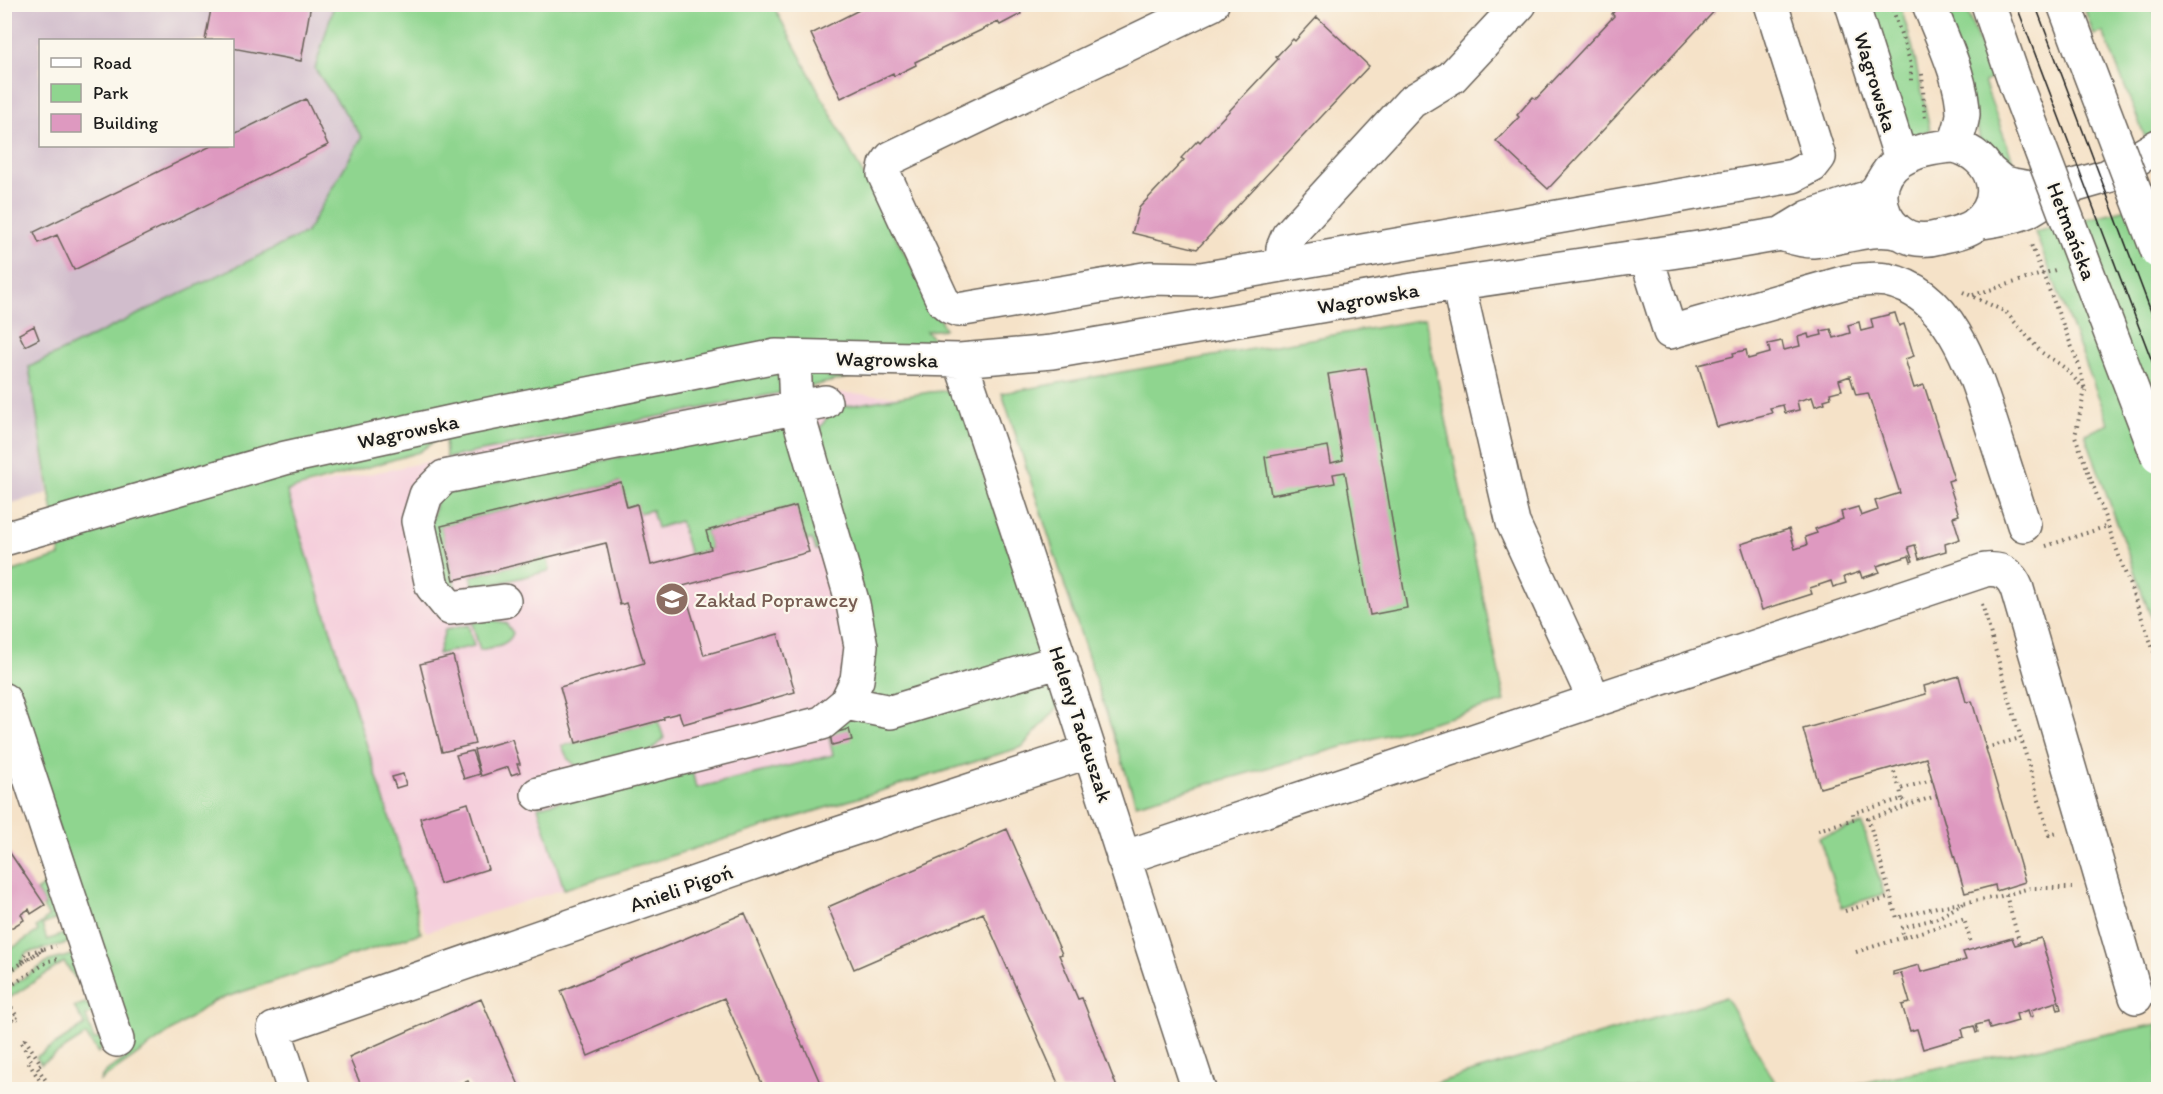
<svg xmlns="http://www.w3.org/2000/svg" width="2163" height="1094" font-family="Itim,sans-serif">
	<rect width="100%" height="100%" fill="#fbf7ec"/>
	<filter id="ink" filterUnits="userSpaceOnUse"><feTurbulence type="fractalNoise" baseFrequency=".0167" numOctaves="2"/><feDisplacementMap in="SourceGraphic" scale="12" xChannelSelector="R" yChannelSelector="G"/><feConvolveMatrix kernelMatrix="1 2 1 2 8 2 1 2 1" color-interpolation-filters="sRGB"/></filter>
	<filter id="wash" filterUnits="userSpaceOnUse"><feTurbulence type="fractalNoise" baseFrequency=".008" numOctaves="4" result="noise"/><feDisplacementMap in="SourceGraphic" scale="24" xChannelSelector="R" yChannelSelector="G"/><feGaussianBlur stdDeviation="1.35" result="paint"/><feColorMatrix in="noise" values="0 0 0 0 0 0 0 0 0 0 0 0 0 0 0 0 0 1.4 0 .05"/><feComposite in="paint" operator="in"/></filter>
	<g filter="url(#wash)">
		<rect width="100%" height="100%" fill="#f5e2c8"/>
		<path fill="#f5cfdc" d="M795 390 959 400 1022 747 426 932 287 491 446 458Z"/>
		<path fill="#d1bdcc" fill-rule="evenodd" d="M5 5H774L29 367 48 493 5 505ZM40 40H232V146H40Z"/>
		<path fill="#8fd58f" stroke="#567856" stroke-width="1.5" d="M334 5H773L945 329 926 331 949 354 795 390 446 458 445 434 419 452 287 491 412 889 421 933 214 1001 100 1081C105 1064 127 1067 130 1046L5 667 4 574 60 556 29 367 306 233 362 137 315 69Z
			M1863 5H1900L1912 45 1930 130 1912 136 1904 126Z
			M1940 5H1965L1992 78 1984 82 2020 180 1981 147 1976 119Z
			M2083 5H2150L2158 22V134L2147 142 2103 32 2094 35Z
			M2158 201V637L2085 434 2109 424 2035 232Z
			M1425 319 1505 702 1136 804 1002 393Z
			M956 390 1059 706 1022 747 564 889 538 807 691 766 696 788 833 755 828 733 856 713 818 431 828 416 842 407 930 392Z
			M778 425 788 430 831 546 816 550 812 539 806 541 795 506 706 531 711 549 690 555 680 521 657 528 652 510 638 513 637 505 627 507 620 482 441 526 457 594 442 582 429 532 438 494Z
			M547 557 550 569 548 571 474 589 471 576Z
			M488 619 506 623 513 633C509 646 492 647 480 650L472 623Z
			M468 625 474 646 438 654 445 630Z
			M658 721 664 738 646 755 579 768 568 759 562 746Z
			M1862 824 1884 894 1841 907 1819 837Z
			M48 870 64 916 42 925 47 940 69 932 72 942 26 953 21 964 5 975V953L38 931 36 927 49 917 43 907 45 905 36 891C45 886 46 880 48 870Z
			M76 954 79 976 76 979 64 962 5 1001 7 989 49 961Z
			M1726 997 1779 1089H1416Z
			M85 1003 90 1006 95 1012 86 1016 94 1040 104 1036V1046L98 1053 86 1035 41 1064 36 1057 85 1025 74 1007Z
			M2158 1024V1089H1831Z"/>
		<g id="blocks">
			<path fill="#de99c0" d="M212 4H311L301 61 232 48V40H205Z
				M871 4H1035L1020 12 1021 14 1000 25 998 22 915 62 916 65 894 76 893 73 841 98 811 34Z
				M1620 4H1721L1548 189 1496 141 1519 117 1517 115 1533 97 1536 99 1614 16 1612 14Z
				M1317 17 1369 66 1197 249 1132 233 1139 208 1184 160 1181 158 1198 140 1200 142 1278 59 1276 57 1293 39 1295 41Z
				M306 99 328 145 74 270 57 235 39 243 34 232 211 146H232V135Z
				M1895 313 1899 326 1904 324 1914 356 1905 359 1914 388 1924 385 1954 479 1948 481 1959 515 1953 517 1960 539 1945 544 1946 551 1919 559 1915 545 1908 547 1913 561 1911 562 1909 556 1877 566 1880 572 1862 578 1860 572 1844 577 1846 583 1833 587 1831 581 1810 588 1812 594 1762 610 1741 544 1789 529 1795 549 1807 545 1805 537 1817 533 1815 529 1843 519 1841 512 1858 507 1861 516 1878 510 1875 501 1900 493 1868 393 1856 395 1850 376 1839 380 1842 390 1830 393 1831 398 1824 400 1825 403 1815 406 1812 397 1797 401 1799 410 1785 413 1783 405 1770 408 1772 413 1717 427 1698 365 1734 356 1733 353 1746 350 1748 359 1770 353 1768 344 1782 341 1784 350 1800 346 1798 337 1808 334 1809 338 1822 335 1821 331 1831 329 1834 338 1850 333 1848 325 1859 322 1861 331 1873 328 1871 319Z
				M34 326 39 339 25 346 19 334Z
				M1366 368 1407 608 1370 615 1345 472 1333 474 1335 483 1271 495 1265 457 1328 446 1331 463 1343 460 1328 374Z
				M621 482 627 507 637 504 651 565 711 549 706 531 796 506 809 552 683 586 704 655 778 634 795 692 683 724 679 713 663 717 664 719 658 721 576 743 560 687 644 663 626 603 620 605 606 543 454 580 441 526Z
				M453 656 475 744 442 752 420 664Z
				M1959 676 1966 702 1972 701 2025 882 1996 891 1995 885 1965 893 1926 758 1820 788 1803 729 1926 694 1924 686Z
				M849 729 852 740 832 745 830 734Z
				M512 739 520 764H517L520 772 511 775 508 767 481 776 474 750Z
				M472 751 480 774 464 779 456 755Z
				M403 774 406 785 396 788 392 777Z
				M468 803 488 869 440 884 420 818Z
				M1007 829 1062 954 1059 955 1078 999 1082 998 1118 1090H1061L983 913 854 969 828 907Z
				M6 847 45 905 31 914 29 909 21 914 24 920 11 928 7 923 4 925Z
				M745 913 803 1047 804 1046 821 1085 820 1086 821 1090H765L724 998 588 1056 561 991Z
				M2012 938 2015 945 2041 938 2061 1009 2058 1010 2056 1002 2031 1010 2033 1016 2030 1017 2028 1010 2016 1014 2018 1021 1990 1029 1988 1022 1976 1025 1978 1032 1976 1033 1974 1026 1962 1029 1964 1037 1923 1049 1917 1029 1910 1031 1902 1005 1910 1003 1901 973 1893 975V972L1919 965 1921 972 1966 960 1963 952Z
				M481 999 521 1090H472L468 1081 447 1090H363L349 1057Z"/>
		</g>
	</g>
	<g filter="url(#ink)">
		<use href="#blocks" fill-opacity="0" stroke="#686158" stroke-width="1.5"/>
		<g fill="none" stroke-linecap="round" stroke-linejoin="round">
			<defs>
				<path id="minor" d="M1212 4 891 158 886 165 884 174 943 301 950 307 958 310 1150 278 1201 279 1793 176 1812 166 1819 157 1771 4
					M1852 4 1901 159
					M1929 4C1941 37 1963 79 1963 114 1962 125 1958 135 1954 146
					M1988 4 2016 85
					M2064 4 2084 58
					M1954 146C1993 155 2009 199 1975 225 1965 232 1952 234 1940 237 1926 241 1909 241 1897 230 1875 211 1875 176 1901 160 1915 151 1937 147 1954 146Z
					M1989 171 2002 182 2013 185 2052 192 2108 176 2158 146
					M1977 223C2006 218 2032 216 2052 192
					M1781 234C1791 237 1801 241 1813 241 1842 239 1872 225 1900 233
					M1646 256 1670 332 1846 282C1859 280 1873 278 1887 280 1950 293 1973 368 1990 420 2001 455 2013 490 2024 525
					M1282 265 1283 248 1288 236 1411 102 1452 77 1520 4
					M1458 284 1513 523 1595 701
					M960 360C1044 602 1119 847 1199 1090
					M4 539 285 458 469 418 776 356 960 360 1052 352 1425 288 1712 246 1781 234 1809 217 1869 197 1877 190 1886 175
					M504 601 450 608 432 586 418 521 426 495 444 477 825 402
					M4 700 117 1040
					M846 703 891 712 1061 661
					M538 794 822 723 846 703 857 680 861 646 853 604 796 408 794 357
					M1123 858 1985 570C2001 568 2011 574 2017 589L2136 997
					M294 1090 274 1029 810 843 1090 751"/>
			</defs>
			<use href="#minor" stroke="#686158" stroke-width="36"/>
			<path stroke="#686158" stroke-width="4" stroke-dasharray="1.5 4.5" stroke-linecap="butt" d="M1891 4 1911 64V84
				M1922 74 1925 120
				M1963 292 2006 312 2041 352 2065 368 2085 390 2079 365 2030 242
				M1973 295 2055 270
				M2085 390 2075 436 2158 662
				M2046 546 2108 526
				M1982 604 2049 835 2058 833
				M1986 748 2020 738
				M1894 772 1900 789
				M1937 796C1913 802 1893 813 1868 818L1897 918 1937 907 1998 897 2030 888H2072
				M1902 799 1900 789 1932 780
				M1818 830 1854 819 1853 813 1902 799 1908 804
				M2006 895 2020 944
				M1845 911 1891 897
				M1904 937 1964 919 1971 943
				M43 949 21 964 26 953Z
				M1856 952 1904 937 1901 928 1938 918 1964 903
				M4 975 43 949 56 946
				M4 990 49 961 58 959
				M4 1001 6 1000 18 1018 13 1021 4 1007
				M25 1039 41 1064 37 1067 49 1085 45 1088 28 1062 31 1060 21 1042Z"/>
			<use href="#minor" stroke="#fff" stroke-width="33"/>
			<path stroke="#1c1c1c" stroke-width="1.5" d="M2016 4 2158 377
				M2035 4 2158 330"/>
			<defs>
				<path id="minor-bridge" d="M2084 58 2158 252
					M2016 85 2158 457"/>
			</defs>
			<use href="#minor-bridge" stroke="#686158" stroke-width="36" stroke-linecap="butt"/>
			<use href="#minor-bridge" stroke="#fff" stroke-width="33"/>
		</g>
	</g>
	<defs>
		<symbol id="school-disc" viewBox="-11 -11 22 22"><circle r="9.5" fill="#8d6e63" stroke="#fbf7ec"/><path d="M0-5L7-2L0 1L-7-2ZM-4 1L0 2.5L4 1V4Q0 6-4 4Z" fill="#fff"/></symbol>
	</defs>
	<g fill-rule="evenodd">
		<use href="#school-disc" x="653" y="580" width="38" height="38"/>
	</g>
	<g text-anchor="middle" dominant-baseline="central" stroke-width="4.5" stroke-linejoin="round" paint-order="stroke">
		<g font-size="21" fill="#1c1c1c" stroke="#fbf7ec">
			<text transform="translate(1876 82) rotate(73)">Wagrowska</text>
			<text transform="translate(2072 231) rotate(69)">Hetmańska</text>
			<text transform="translate(1368 298) rotate(-10)">Wagrowska</text>
			<text transform="translate(887 359) rotate(1)">Wagrowska</text>
			<text transform="translate(408 431) rotate(-12)">Wagrowska</text>
			<text transform="translate(1081 724) rotate(72)">Heleny Tadeuszak</text>
			<text transform="translate(681 888) rotate(-19)">Anieli Pigoń</text>
		</g>
		<g font-size="21" fill="#785e54" stroke="#fbf7ec" text-anchor="start">
			<text x="695" y="599">Zakład Poprawczy</text>
		</g>
	</g>
	<rect width="2163" height="1094" fill="none" stroke="#fbf7ec" stroke-width="24"/>
	<rect x="39" y="39" width="195" height="108" fill="#fbf7ec" stroke="#a29f99" stroke-width="1.5"/>
	<rect x="51" y="58" width="30" height="9" fill="#ffffff" stroke="#a29f99" stroke-width="1.5"/>
	<text x="93" y="69" font-size="18" fill="#1c1c1c">Road</text>
	<rect x="51" y="84" width="30" height="18" fill="#8fd58f" stroke="#a29f99" stroke-width="1.5"/>
	<text x="93" y="99" font-size="18" fill="#1c1c1c">Park</text>
	<rect x="51" y="114" width="30" height="18" fill="#de99c0" stroke="#a29f99" stroke-width="1.5"/>
	<text x="93" y="129" font-size="18" fill="#1c1c1c">Building</text>
</svg>
